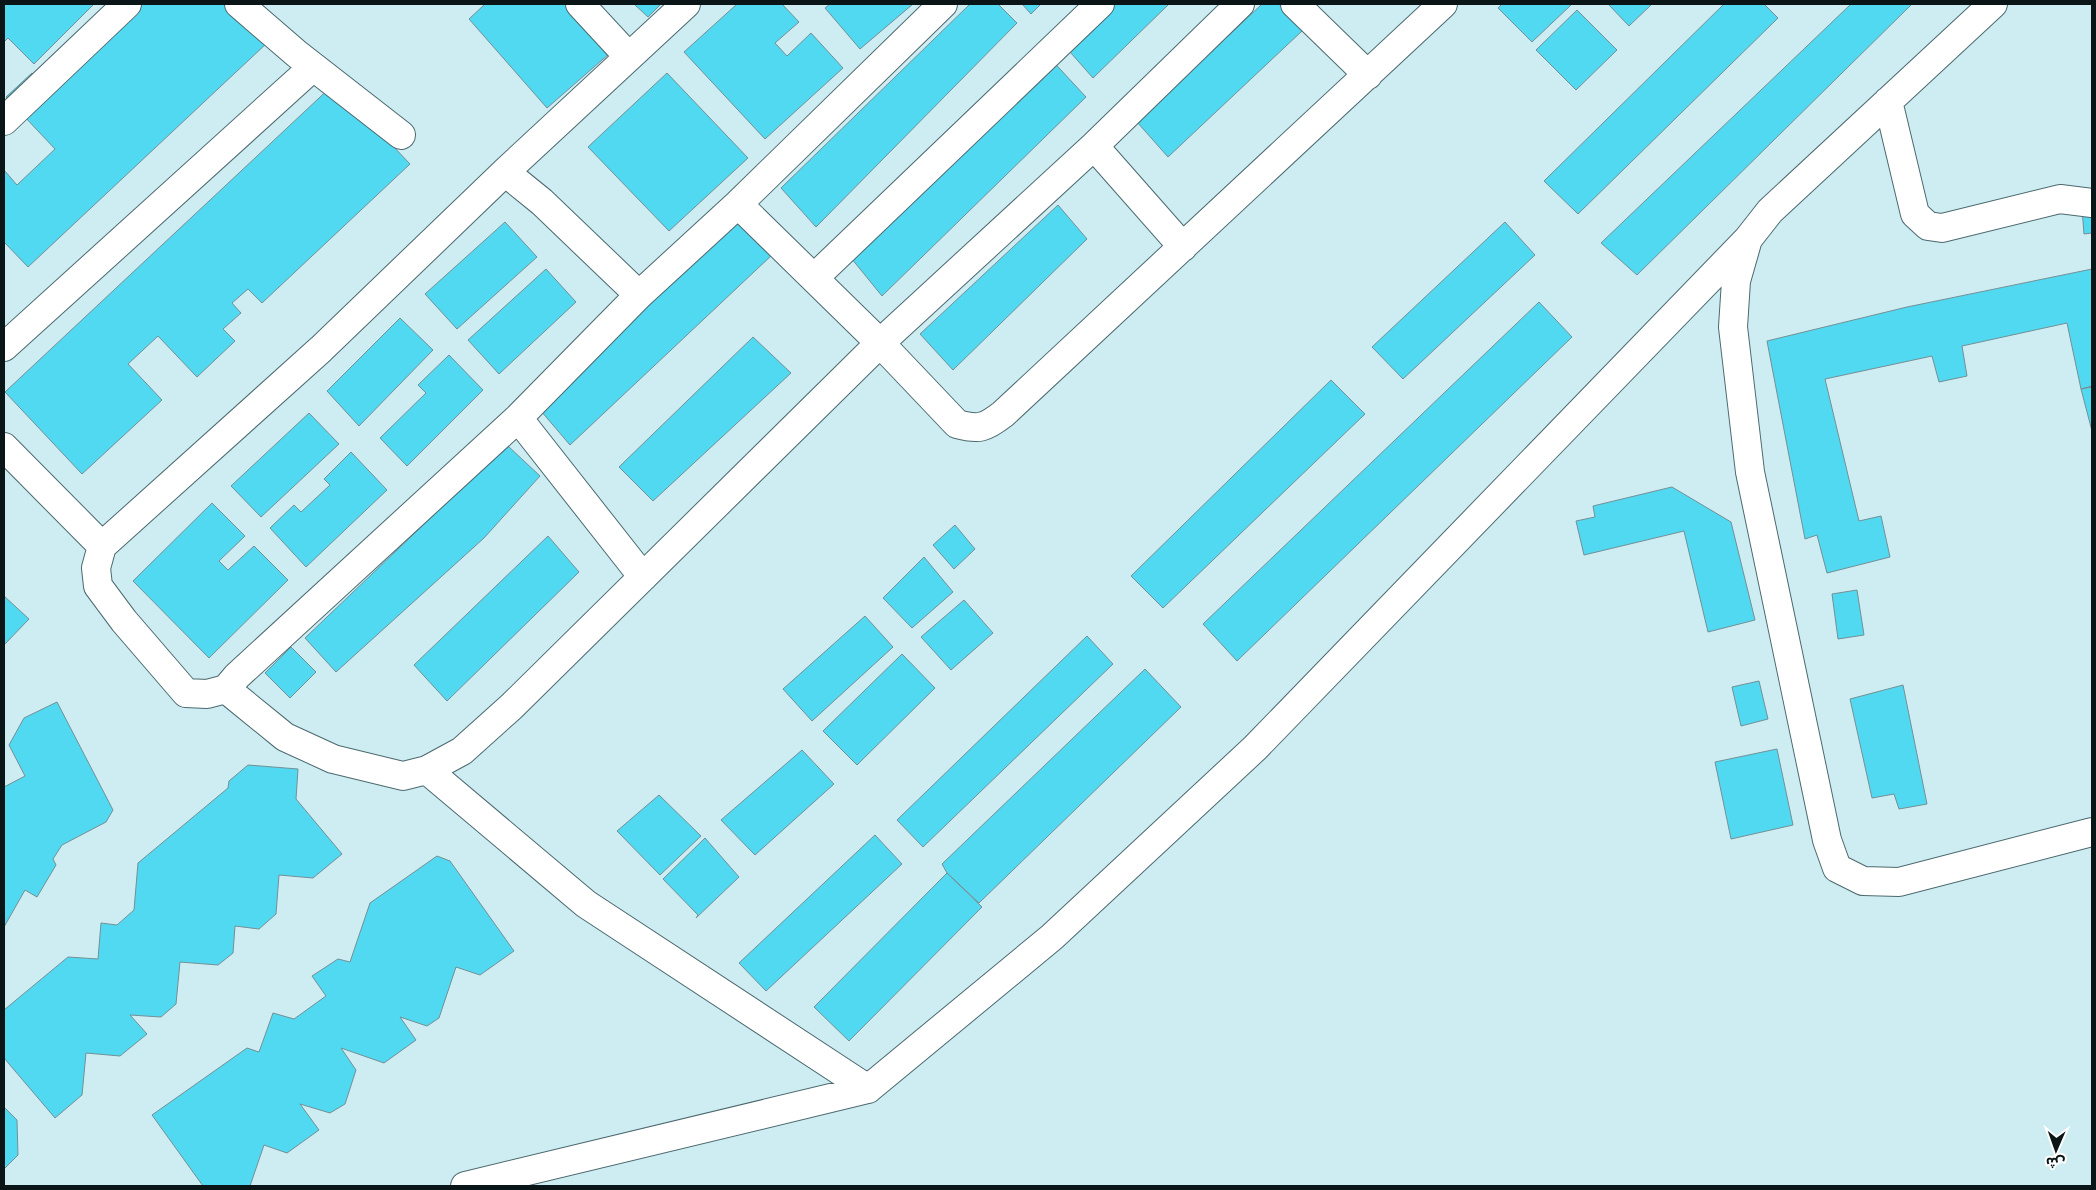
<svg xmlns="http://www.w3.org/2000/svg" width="2096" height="1190" font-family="Helvetica,'Noto Sans Arabic',sans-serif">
	<rect width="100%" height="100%" fill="#cdedf3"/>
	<path fill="#51d9f1" stroke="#739096" d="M4 4H94L34 64 8 38 4 42Z
		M138 4H259L283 28 28 267 5 243 4 244V170L17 185 55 149 6 97 32 73 46 89Z
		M485 4H596L626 39 547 108 469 19Z
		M634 4H661L648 17Z
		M737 4H782L799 22 775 43 787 56 811 33 843 68 765 139 684 52Z
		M830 4H913L860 49 825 8Z
		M970 4H998L1017 23 816 227 781 188Z
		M1022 4H1041L1031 14Z
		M1106 4H1169L1093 78 1063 44Z
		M1262 4H1279L1302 31 1168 157 1137 122Z
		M1502 4H1572L1532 42 1498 8Z
		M1608 4H1652L1629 26Z
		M1724 4H1764L1778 18 1578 214 1544 181Z
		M1851 4H1912L1637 275 1601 243Z
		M1577 10 1617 50 1576 90 1536 50Z
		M1047 55 1086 97 882 296 847 253Z
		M667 73 748 158 669 231 588 147Z
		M334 84 410 164 262 303 248 289 232 303 241 313 223 329 235 341 197 377 158 336 128 364 162 400 82 474 5 392Z
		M1058 205 1087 239 953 370 920 334Z
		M2092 208V233L2084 234 2082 209Z
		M737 218 772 255 570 445 541 411Z
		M505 222 537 257 457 329 425 294Z
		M1505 222 1535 255 1403 379 1372 347Z
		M546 269 576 302 499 374 468 340Z
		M2092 269V386L2081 389 2067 323 1962 346 1967 376 1939 382 1932 356 1825 379 1859 521 1881 516 1890 557 1827 573 1817 535 1805 539 1767 341 1907 307Z
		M1539 302 1572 337 1237 661 1203 624Z
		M400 318 433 350 359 426 327 391Z
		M753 337 791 373 653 501 619 467Z
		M449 355 483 390 407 466 380 438 426 393 418 385Z
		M1331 380 1365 414 1163 608 1131 576Z
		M2092 387V431L2081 389Z
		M309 413 339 444 261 517 231 486Z
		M507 445 540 476 484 538 336 672 305 638Z
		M351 452 387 490 306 567 270 528 294 505 301 512 330 485 324 479Z
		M1672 487 1731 522 1755 620 1708 632 1684 531 1584 555 1576 521 1595 517 1593 506Z
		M212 503 245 536 219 561 228 570 254 546 288 580 209 658 133 581Z
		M955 525 975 549 954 569 933 545Z
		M548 536 579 572 447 701 414 665Z
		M924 557 953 592 912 628 883 598Z
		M1857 590 1864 635 1838 639 1832 594Z
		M4 596 29 619 4 645Z
		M964 600 993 633 951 670 921 637Z
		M865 616 893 647 812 721 783 689Z
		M1087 636 1113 664 923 847 897 820Z
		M291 647 316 672 290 698 265 673Z
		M902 654 935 688 857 765 823 731Z
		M1145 669 1181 707 979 903 947 873 942 864Z
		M1759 681 1768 719 1741 726 1732 687Z
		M1903 685 1927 804 1899 809 1894 794 1872 798 1850 699Z
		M57 702 113 810 106 822 62 845 53 859 56 865 37 897 25 890 4 927V787L25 776 9 745 24 718Z
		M1777 749 1793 825 1731 839 1715 762Z
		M802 750 834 784 755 855 721 820Z
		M248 765 298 769 296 799 342 854 313 878 279 875 276 914 259 929 235 926 233 953 218 965 180 962 176 1004 161 1017 130 1015 147 1034 120 1056 86 1053 82 1095 55 1118 4 1058V1010L68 957 98 959 101 923 117 925 134 910 138 863 228 788 229 781Z
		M659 795 701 836 660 875 617 831Z
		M875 835 902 864 766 991 739 963Z
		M705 838 739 877 696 918 698 915 663 879Z
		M437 856 450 861 514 951 480 975 456 967 439 1018 427 1026 400 1017 416 1040 384 1063 341 1048 356 1070 345 1104 330 1113 300 1104 319 1130 287 1153 264 1145 250 1186H203L152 1115 247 1048 259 1052 273 1013 294 1019 326 996 312 976 338 959 350 962 370 903Z
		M947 873 982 907 849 1041 814 1007Z
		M4 1107 17 1120 18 1155 4 1169Z"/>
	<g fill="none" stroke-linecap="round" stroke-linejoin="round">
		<defs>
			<path id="street" d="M239 4 297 54 401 135
				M580 4 629 57
				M1295 4 1368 75
				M1993 4 1770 211 1748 239 1736 281 1733 327 1750 472 1827 840 1837 868 1863 881 1899 882 2092 832
				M1888 101 1915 214 1928 226 1942 228 2060 199 2092 203
				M4 121 127 4
				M1094 146 1183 247
				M505 172 321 349 102 546 96 568 98 586 124 621 186 693 207 694 226 689 237 676 518 418 639 295 738 204 943 4
				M738 204 880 343 957 424C979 430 985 428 1003 414L1443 4
				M814 278 1100 4
				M639 295 542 202 505 172 686 4
				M4 347 313 67
				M518 418 643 577
				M4 447 102 546
				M226 689 285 737 333 759 403 776 427 770 462 751 511 707 880 343 1094 146 1240 4
				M427 770 586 904 868 1089
				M465 1186 868 1089 1052 937 1255 748 1748 239"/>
		</defs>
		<use href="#street" stroke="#4c696f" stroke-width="30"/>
		<use href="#street" stroke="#fff" stroke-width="28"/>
	</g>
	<rect width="2096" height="1190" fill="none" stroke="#0a1517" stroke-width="10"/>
	<g transform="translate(2056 1150) rotate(182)" stroke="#ffffff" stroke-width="4" paint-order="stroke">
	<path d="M0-4L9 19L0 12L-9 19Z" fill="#0a1517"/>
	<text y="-8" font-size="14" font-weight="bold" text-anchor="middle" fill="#0a1517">ش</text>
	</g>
</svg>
